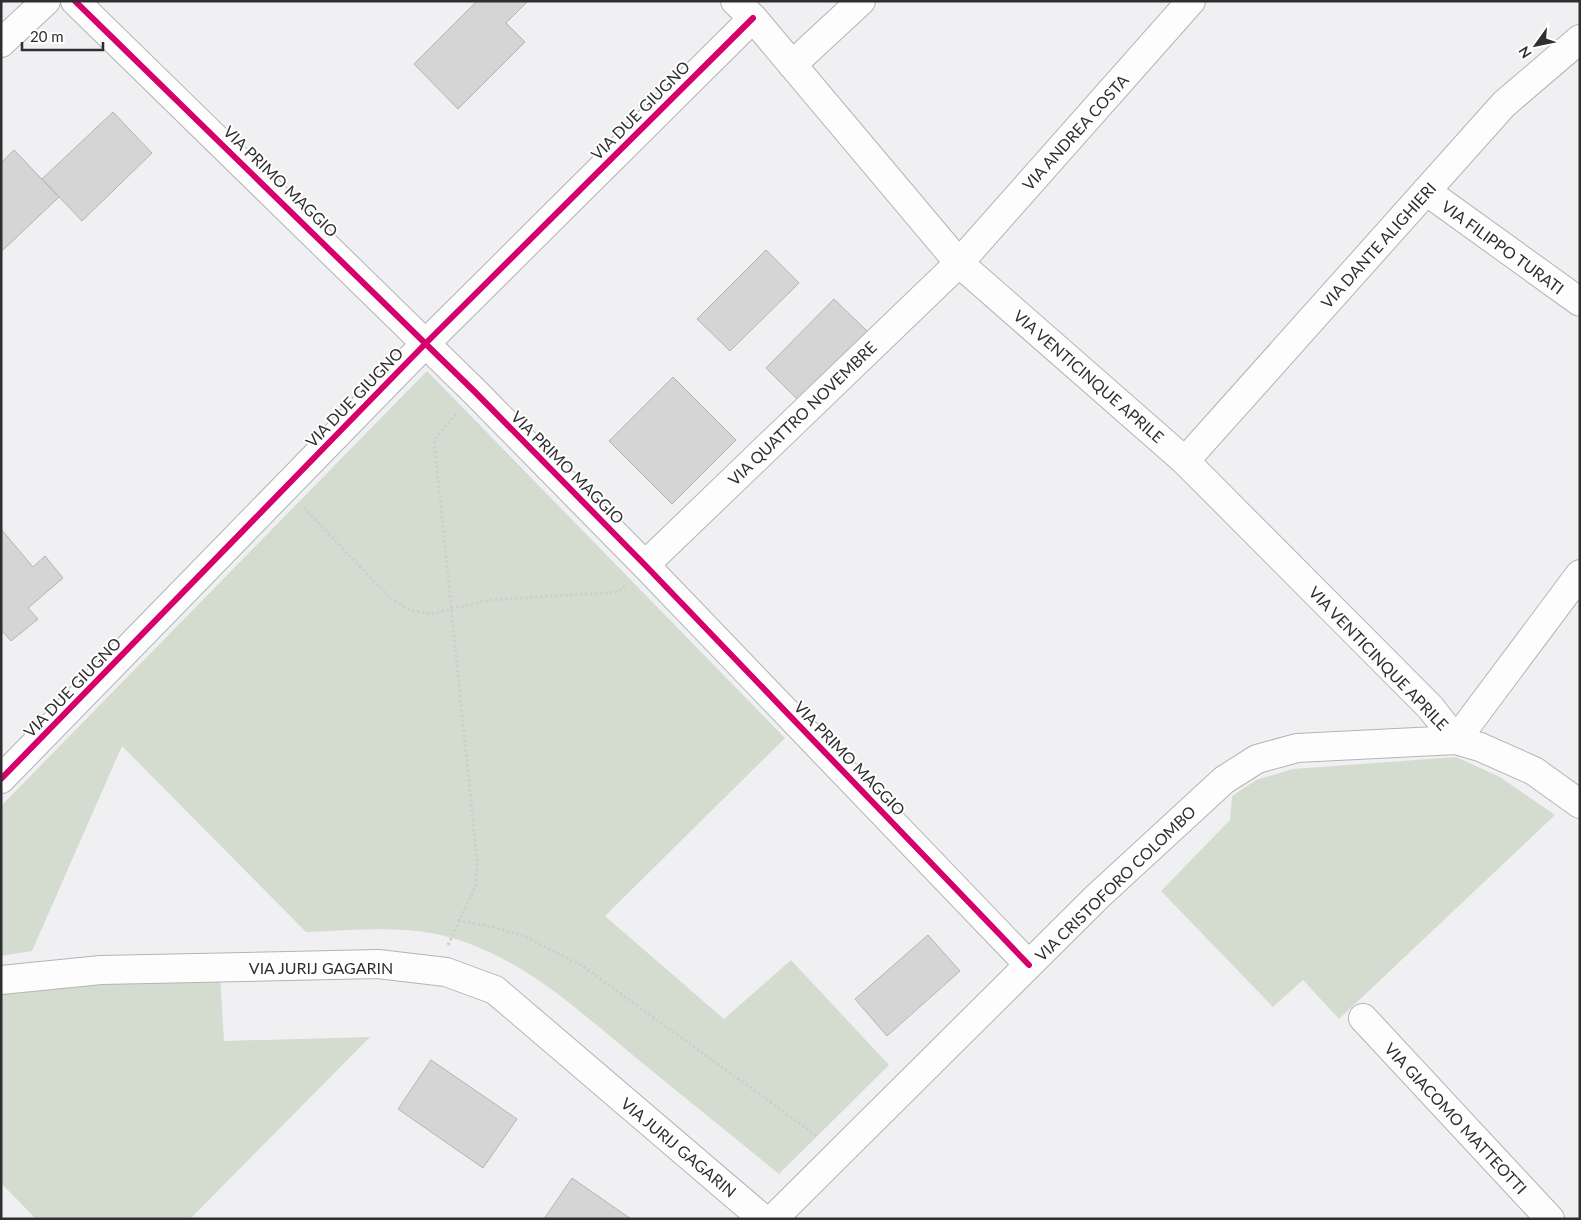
<svg xmlns="http://www.w3.org/2000/svg" width="1581" height="1220" font-family="Lato,sans-serif">
	<rect width="100%" height="100%" fill="#f0f0f3"/>
	<path fill="#d4dcd0" d="M427 371 785 738 605 916 724 1019 791 960 889 1065 779 1174C731 1135 683 1096 635 1057 574 1007 512 948 431 933 390 926 347 931 306 932L122 746 32 951 1 956V806Z
		M1456 757 1500 777 1555 815 1339 1019 1303 980 1273 1007 1161 891 1230 820 1232 796 1256 780 1293 769Z
		M220 977 224 1041 370 1037 190 1219H36L1 1183V990L98 981Z"/>
	<path fill="#d6d5d6" stroke="#b5b4b5" d="M477 1H528L506 23 525 42 458 109 414 64Z
		M113 112 152 153 82 221 42 179Z
		M14 150 59 197 1 252V163Z
		M766 250 799 283 730 351 697 319Z
		M834 299 867 331 799 401 766 368Z
		M673 377 736 440 672 504 609 441Z
		M1 529 33 567 45 556 63 578 28 608 38 619 11 641 1 630Z
		M928 935 960 971 887 1036 855 999Z
		M431 1060 517 1119 483 1168 398 1109Z
		M572 1178 631 1219H544Z"/>
	<g fill="none" stroke-linecap="round" stroke-linejoin="round">
		<defs>
			<path id="minor" d="M75 1 475 392 645 565 1029 965
				M735 1 753 18 959 263 1185 461 1430 707 1456 740
				M1 43 46 1
				M792 65 861 1
				M1426 191 1580 302
				M1185 461 1504 104 1580 39
				M645 565 959 263 1191 1
				M1456 740 1580 574
				M1 779 426 343 753 18
				M1 980 101 970 378 964 446 972 495 990 763 1219
				M1363 1018 1550 1219
				M773 1219 1098 896 1224 780 1257 759 1297 748 1456 740 1480 747 1534 771 1580 804"/>
		</defs>
		<use href="#minor" stroke="#b4b4b6" stroke-width="30"/>
		<path stroke="#ceced0" stroke-width="3" stroke-dasharray="2.5 2.5" stroke-linecap="butt" d="M304 508 391 599 410 610 430 614 489 600 618 592 626 585
			M458 920 493 927 524 936 581 965 817 1136
			M448 945 476 885 477 860 434 440 457 413"/>
		<use href="#minor" stroke="#fdfdfd" stroke-width="28"/>
		<defs>
			<path id="cycleway" d="M75 1 475 392 645 565 1029 965
				M1 779 426 343 753 18"/>
		</defs>
		<use href="#cycleway" stroke="#fff" stroke-width="9"/>
		<use href="#cycleway" stroke="#d6006c" stroke-width="6"/>
	</g>
	<g text-anchor="middle" dominant-baseline="central" stroke-width="4" stroke-linejoin="round" paint-order="stroke">
		<g font-size="16" fill="#2f2f31" stroke="#fff">
			<text transform="translate(640 110) rotate(-45)">VIA DUE GIUGNO</text>
			<text transform="translate(1075 132) rotate(-48)">VIA ANDREA COSTA</text>
			<text transform="translate(281 181) rotate(44)">VIA PRIMO MAGGIO</text>
			<text transform="translate(1378 245) rotate(-48)">VIA DANTE ALIGHIERI</text>
			<text transform="translate(1503 247) rotate(36)">VIA FILIPPO TURATI</text>
			<text transform="translate(1089 376) rotate(41)">VIA VENTICINQUE APRILE</text>
			<text transform="translate(354 397) rotate(-46)">VIA DUE GIUGNO</text>
			<text transform="translate(802 413) rotate(-44)">VIA QUATTRO NOVEMBRE</text>
			<text transform="translate(568 467) rotate(45)">VIA PRIMO MAGGIO</text>
			<text transform="translate(1379 658) rotate(46)">VIA VENTICINQUE APRILE</text>
			<text transform="translate(72 687) rotate(-46)">VIA DUE GIUGNO</text>
			<text transform="translate(850 758) rotate(46)">VIA PRIMO MAGGIO</text>
			<text transform="translate(1115 883) rotate(-44)">VIA CRISTOFORO COLOMBO</text>
			<text x="321" y="967">VIA JURIJ GAGARIN</text>
			<text transform="translate(1456 1118) rotate(47)">VIA GIACOMO MATTEOTTI</text>
			<text transform="translate(679 1147) rotate(40)">VIA JURIJ GAGARIN</text>
		</g>
	</g>
	<rect width="1581" height="1220" fill="none" stroke="#2f2f31" stroke-width="5"/>
	<g transform="translate(1536 45) rotate(237)" stroke="#ffffff" stroke-width="4" paint-order="stroke">
	<path d="M0-4L9 19L0 12L-9 19Z" fill="#2f2f31"/>
	<text y="-8" font-size="14" font-weight="bold" text-anchor="middle" fill="#2f2f31">N</text>
	</g>
	<path d="M22 42v8h81v-8" fill="none" stroke="#2f2f31" stroke-width="2.5"/>
	<text x="30" y="42" font-size="15" fill="#2f2f31" stroke="#ffffff" stroke-width="4" paint-order="stroke">20 m</text>
</svg>
